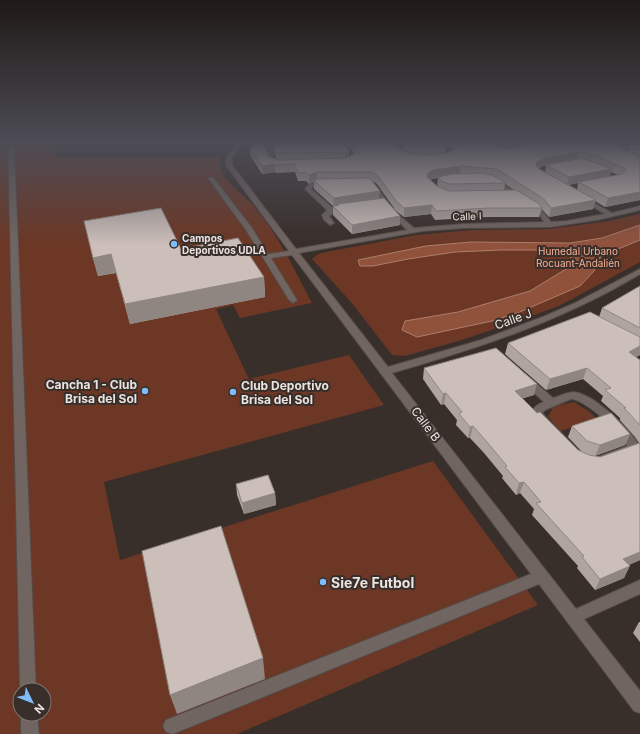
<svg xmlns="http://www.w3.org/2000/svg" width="640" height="734" font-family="Inter,sans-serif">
	<rect width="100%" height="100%" fill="#382e2a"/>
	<path fill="#6c3725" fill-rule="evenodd" d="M0 142H52L55 157H220C215 177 241 192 253 205 278 234 294 269 312 303L240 318 233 305 216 309 249 379 349 355 384 405 104 482 120 560 433 461 538 605 237 734H0ZM20 690H44V714H20Z
		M640 214V262L561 305 540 313 462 340 405 356 392 355 351 302 312 259 318 254 326 252 416 235 472 230 549 229 609 221Z
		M574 402 590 412 598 420 560 431 548 416 554 406Z"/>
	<path fill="#91523c" stroke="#ac7e6d" d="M640 225V240L601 256 594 271 580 286 515 314 492 321 417 337 402 330 405 321 458 312 530 291 571 266 573 259 563 252 536 250H501L455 252 408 259 373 266H360L358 260 426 246 471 242 570 243 602 238Z"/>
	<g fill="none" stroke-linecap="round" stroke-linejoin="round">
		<defs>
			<path id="minor" d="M8 142H14L36 690 20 691Z
				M239 142H244L232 158V165L296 249 407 230 391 214 369 184 372 182 374 183 395 212 414 228 464 224 544 222 537 211 492 181V179L494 178 541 209 551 222 566 221 605 214 581 200 580 199 583 197 612 213 640 206V210L597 220 550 227 464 228 423 231 299 253 388 367 481 340 545 316 577 302 640 269V274C562 321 479 348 392 373L576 609 640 580V594L584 619 640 691V713L634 711 539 584 173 734 166 732 163 726 166 720 531 574 292 255 271 258 297 300 293 303 289 300 246 230 208 178 213 177 252 228 268 254 289 251 226 165V158Z
				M275 142H281L272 152 276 162 282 166 279 168 271 164 266 152Z
				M417 143 419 144V146L396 149 393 147 396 145Z
				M640 145V149L623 154 640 160V164L621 157 616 153Z
				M327 182 330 184 329 185 313 187 311 189 333 208 338 210 329 216 334 223 330 225 324 220 322 215 327 210 305 189 309 184Z
				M526 377 530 378 553 398C560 396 567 392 574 392 594 394 629 428 639 445L636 452 595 467 585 465 574 460 532 414C532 407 538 404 544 402L522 382 521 380 522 378ZM571 399C584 399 624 434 627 446L595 458 582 454 542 413 545 410Z
				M21 714H37L39 734H21Z"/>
		</defs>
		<use href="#minor" stroke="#544b48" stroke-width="2"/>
		<use href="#minor" fill="#706561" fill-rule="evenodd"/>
	</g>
	<path fill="#afa4a0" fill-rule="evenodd" d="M255 142H273L267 150 269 157 277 160 274 152 273 145 276 142H394L399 148 408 153 403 149 404 143H398L396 142H640V200L605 207 595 201 593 209 549 217 540 207 542 208 539 217H487L435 220 431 214 404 217 396 211 377 184 373 181 379 198 400 225 352 234 333 215V206L314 189V182L309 184 306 181H298L295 172 276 173 275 172 262 174 250 155V148ZM345 146 350 148 354 154 349 157V150ZM446 146 451 148 453 150 445 153ZM630 147 628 152 622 150ZM543 166H546L545 172 539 168ZM611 172 618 175 610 176ZM438 178 437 185 439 187 437 186 430 180 432 179ZM578 183 577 190 569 185ZM505 184 514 190H504Z
		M181 249 264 277 265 297 130 324 116 273 98 276 93 258Z
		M640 286V355L636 357 640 360V560L629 565 624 578 595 590 577 568 578 566 532 515 534 509 520 493 516 495 502 478 503 476 484 453 470 438H468L456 425 457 420 444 404 441 405 423 379 424 368 534 395 522 398 537 413 578 450 582 452 568 437 572 426 630 434 625 445 595 456 600 457 639 443 635 437 620 420V418L601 401 603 396 583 379 546 390 505 354 508 343 599 317 602 308Z
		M236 484 275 493 276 505 244 514 237 495Z
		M639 622H640V642L633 633Z"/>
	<path fill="#8f8682" d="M266 142H273L265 153 264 145Z
		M508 142H541L507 149Z
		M624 142H640V144L630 146V147L615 152 617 144Z
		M349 150V158L345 160V152Z
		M578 152 576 160 546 165V166H543L534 171 536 163 545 158Z
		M275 164V172L262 174V166Z
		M461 166 460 175 438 177V178L432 179 427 182 428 173 433 170Z
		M612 169 609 178 579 182 578 183 567 185 569 177Z
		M317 172V180L309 184V175Z
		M380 191 379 200 338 204V206H333L334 198Z
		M640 192V200L605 207 608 198Z
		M596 200 593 209 549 217 551 208Z
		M432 205 431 214 404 217V208Z
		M400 216V225L352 234V225Z
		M111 254 116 273 98 276 93 258Z
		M264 277 265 297 130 324 125 304Z
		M640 346V355L625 363 629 352Z
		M587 368 583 379 546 390 550 379Z
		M537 384 534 395 512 402 515 391Z
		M446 393 444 404 441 405 443 394Z
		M473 426 470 438H468L470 427Z
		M630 434 625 445 595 456 600 445Z
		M524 482 520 493 516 495 519 483Z
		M275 493 276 505 244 514 242 503Z
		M640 552V560L617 570 623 559Z
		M630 566 624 578 595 590 600 579Z
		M263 658 265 679 177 714 170 695Z"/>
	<path fill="#ccbfba" stroke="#8f8682" d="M255 142H266L264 145 269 157 278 160 346 158 359 152 352 142H394L399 148 409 153 423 155 447 153 459 147 454 142H492L499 146 508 149 535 142H624L617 144 623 150 640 157V192L608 198 579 182 622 174 626 169 597 156 582 152H578L545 158 536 163V165L539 169 596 200 551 208 544 199 497 169 461 166 433 170 428 173 427 177 437 186 449 191 516 190 538 203 542 208H488L436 211 432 205 404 208 397 202 378 176 372 172H317L309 175 306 172 298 173 295 164 275 165V164L262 166 250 148Z
		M276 142 339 143 344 144 349 150 345 152 277 153 273 145Z
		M405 142H442L446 146 412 148Z
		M640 143V150L630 146Z
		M582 158 612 169 569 177 546 165Z
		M481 173 492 175 506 183 450 184 443 182 438 177 451 174Z
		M368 178 371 180 380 191 334 198 314 181 318 179Z
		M384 198 400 216 352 225 333 206 339 205 338 204Z
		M161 208 181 249 238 238 264 277 125 304 111 254 93 258 84 221Z
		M640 286V328L602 308Z
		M590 312 640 337V346L629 352 640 360V425L624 408H626L605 390 611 388 587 368 550 379 508 343Z
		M496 348 537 384 515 391 537 413 540 412 578 450 589 455 600 457 640 443V552L623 559 630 566 600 579 582 557 584 556 536 503 541 502 524 482 519 483 505 467 507 466 487 442 473 426 470 427 459 414 462 412 446 393 443 394 424 368Z
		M611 413 630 434 600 445 587 441 572 426Z
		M268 475 275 493 242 503 236 484Z
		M221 526 263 658 170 695 142 551Z"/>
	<linearGradient id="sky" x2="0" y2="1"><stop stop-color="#1f1917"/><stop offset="0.58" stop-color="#4d4c55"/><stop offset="1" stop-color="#4d4c55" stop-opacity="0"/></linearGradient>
	<rect width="640" height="245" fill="url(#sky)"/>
	<g fill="#81bcfa" stroke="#382e2a" stroke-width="1.5">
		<circle cx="174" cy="244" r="4"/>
		<circle cx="145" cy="391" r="4"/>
		<circle cx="233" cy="392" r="4"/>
		<circle cx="323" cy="582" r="4"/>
	</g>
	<g text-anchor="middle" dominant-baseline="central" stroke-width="4" stroke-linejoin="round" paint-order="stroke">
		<g font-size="10" fill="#eae3e0" stroke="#382e2a">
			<text transform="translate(467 216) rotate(-2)">Calle I</text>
		</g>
		<g font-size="10" font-weight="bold" fill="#eae3e0" stroke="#382e2a" text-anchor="start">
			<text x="182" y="238">Campos<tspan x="182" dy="12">Deportivos UDLA</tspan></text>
		</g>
		<g font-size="10" fill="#faae93" stroke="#382e2a">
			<text x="578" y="251">Humedal Urbano<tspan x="578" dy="12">Rocuant-Andalién</tspan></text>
		</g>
		<g font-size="12" fill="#eae3e0" stroke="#382e2a">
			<text transform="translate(513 319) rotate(-20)">Calle J</text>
			<text transform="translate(426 424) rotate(53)">Calle B</text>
		</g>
		<g font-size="12" font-weight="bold" fill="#eae3e0" stroke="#382e2a" text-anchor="end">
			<text x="137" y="384">Cancha 1 - Club<tspan x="137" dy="14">Brisa del Sol</tspan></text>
			<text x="241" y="385" text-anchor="start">Club Deportivo<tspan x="241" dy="14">Brisa del Sol</tspan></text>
		</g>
		<g font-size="14" font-weight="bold" fill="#eae3e0" stroke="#382e2a" text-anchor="start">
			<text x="331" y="582">Sie7e Futbol</text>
		</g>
	</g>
	<g transform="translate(32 702) rotate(133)"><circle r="19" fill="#382e2a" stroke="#7f7673"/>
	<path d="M0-3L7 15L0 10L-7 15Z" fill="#81bcfa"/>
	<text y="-6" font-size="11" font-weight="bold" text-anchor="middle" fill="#eae3e0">N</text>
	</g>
</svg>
